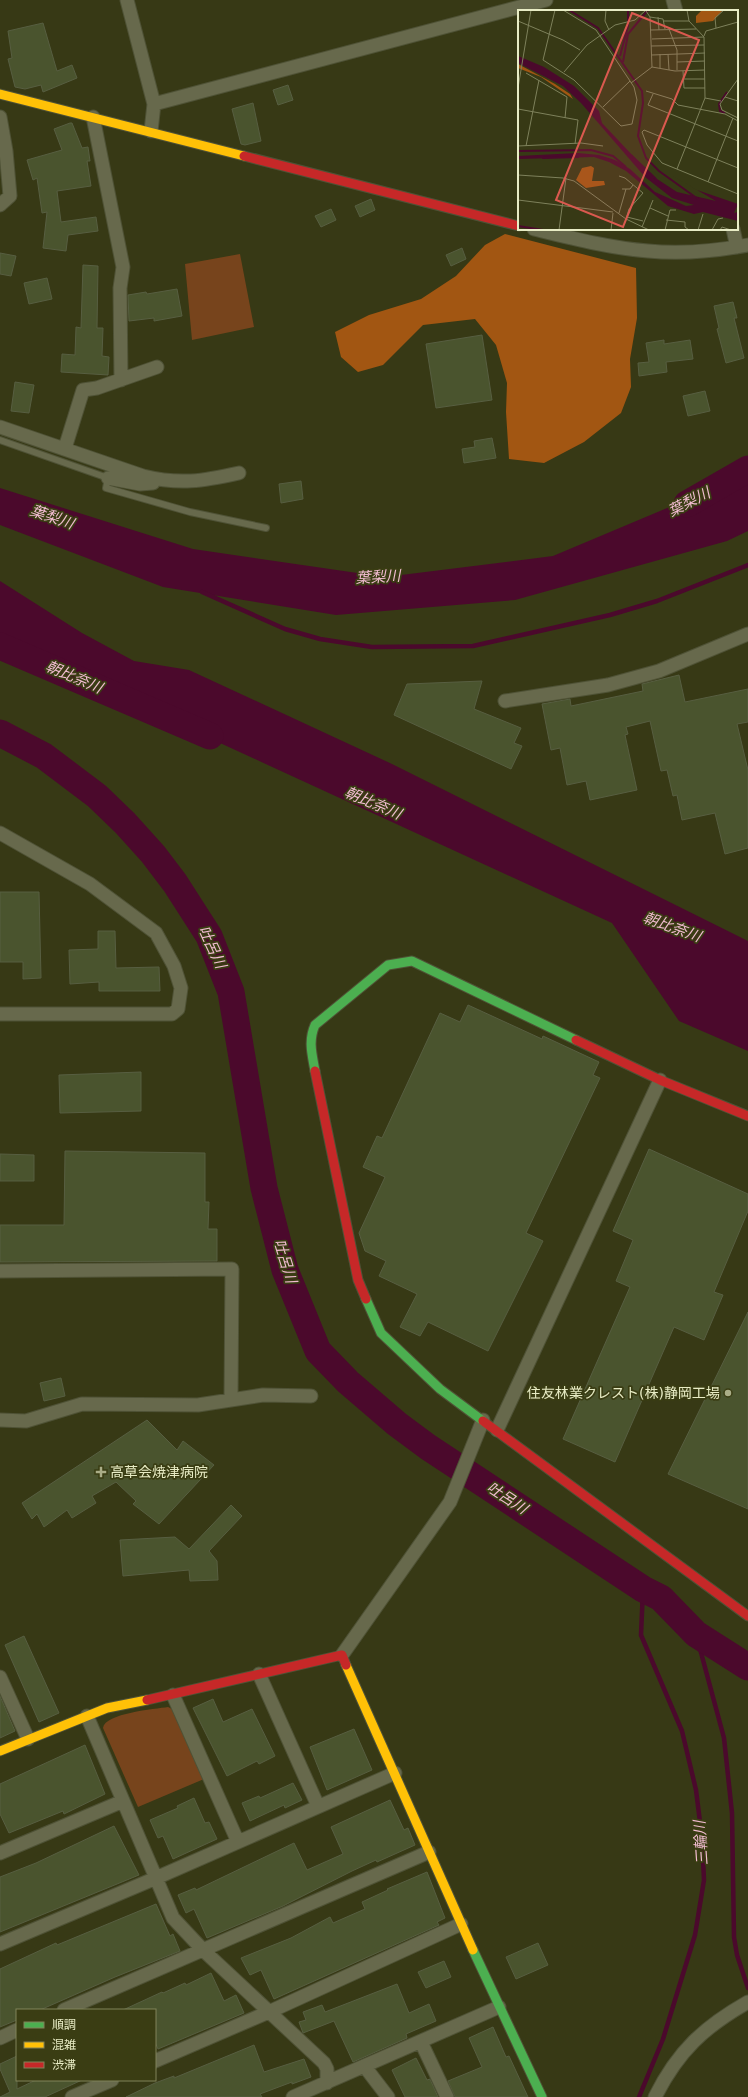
<svg xmlns="http://www.w3.org/2000/svg" width="748" height="2097" font-family="'DejaVu Sans','Noto Sans JP',sans-serif">
	<rect width="100%" height="100%" fill="#373915"/>
	<path fill="#77441c" d="M240 254 254 327 192 340 185 264Z
		M168 1707 172 1709 204 1779 138 1807 103 1728C105 1713 155 1709 168 1707Z"/>
	<path fill="#a25612" d="M505 234 636 268 637 318 630 359 631 387 621 413 584 442 544 463 509 459 506 412 507 383 496 345 475 319 423 325 383 365 358 372 341 357 335 332 369 315 421 299 456 276 485 245Z"/>
	<path fill="#4b092c" d="M748 474V531L727 541 515 600 336 615 163 587 0 525V488L193 549 385 577 553 556Z
		M0 581 82 633 134 661 189 670 392 764 748 941V1051L679 1021 612 923 0 642Z"/>
	<g fill="none" stroke-linecap="round" stroke-linejoin="round">
		<path stroke="#4b092c" stroke-width="4.5" d="M202 592 285 629 320 639 372 647 473 646 610 615 657 601 748 565
			M696 1634 724 1738 732 1813 734 1937 737 1955 748 1988
			M639 2097 663 2039 695 1935 704 1880 702 1838 696 1790 682 1731 641 1635 643 1589"/>
		<path stroke="#4b092c" stroke-width="27" d="M687 504 748 469
			M0 646 210 736
			M0 733 44 756 97 796 125 823 153 854 175 883 209 936 231 992 264 1188 285 1270 318 1351 348 1382 397 1424 428 1447 643 1589 661 1598 696 1634 748 1667"/>
	</g>
	<path fill="#4a542e" stroke="#575e41" d="M43 23 57 71 72 65 77 78 43 92 41 85 25 89 15 87 8 59 12 58 8 31Z
		M288 85 293 100 278 105 273 90Z
		M253 103 261 141 245 145 241 144 232 109Z
		M70 123H72L82 148 88 147 90 161H87L91 186 57 191 61 222 96 217 98 231 68 235 66 251 43 248 47 212 42 213 37 178 33 180 27 160 62 150 54 129Z
		M371 199 375 210 360 217 355 206Z
		M331 209 336 220 321 227 315 216Z
		M462 248 466 259 451 266 446 255Z
		M0 253 16 256 11 276 0 274Z
		M83 265 98 266 97 328H103L102 356 109 357 108 375 61 372 62 354 75 355 76 327 81 328Z
		M47 278 52 299 29 304 24 283Z
		M177 289 182 316 154 321V318L129 321 128 295 146 292 147 294Z
		M733 302 737 318H734L744 358 726 363 717 329 719 328 714 306Z
		M482 335 492 400 436 408 426 344Z
		M664 340V344L690 340 693 359 666 362 667 372 639 376 638 363 649 362 646 343Z
		M15 382 34 385 29 413 11 411Z
		M705 391 710 411 688 416 683 396Z
		M492 438 496 458 464 463 462 449 475 447 474 441Z
		M301 481 303 499 281 503 279 484Z
		M679 675 685 702 748 689V722L737 724 748 770V848L725 854 715 813 682 820 677 795 673 796 667 770 661 771 650 721 626 727 628 734 625 735 637 790 590 800 586 781 567 785 560 748 551 750 542 704 570 699 571 706 643 691 642 684Z
		M482 681 474 709 521 728 514 743 522 746 511 769 394 715 407 684Z
		M0 892H39L41 978 23 979V962H0Z
		M98 931H115L116 968 159 967 160 991H99V982L70 984 69 950 98 949Z
		M468 1005 542 1039 543 1036 599 1062 593 1075 600 1078 526 1233 543 1241 488 1351 428 1322 420 1336 400 1327 417 1294 379 1276 386 1261 365 1251 359 1233 385 1177 363 1167 377 1136 382 1138 440 1013 460 1022Z
		M141 1072V1111L60 1113 59 1075Z
		M649 1149 748 1194V1211L714 1292 723 1295 704 1340 674 1327 615 1462 563 1439 630 1287 616 1281 633 1240 613 1231Z
		M65 1151 205 1153V1202H209L208 1229H217V1261L0 1262V1225H64Z
		M0 1154 34 1155V1181H0Z
		M748 1312V1509L668 1474Z
		M61 1378 65 1396 44 1401 40 1383Z
		M147 1420 177 1450 183 1441 214 1465 159 1524 133 1504 136 1501 116 1482 92 1496 96 1503 72 1518 67 1510 44 1527 37 1514 32 1519 22 1503Z
		M231 1505 242 1516 209 1551 217 1561 218 1580 190 1581 189 1570 123 1576 120 1540 175 1537 189 1549Z
		M24 1636 59 1713 39 1722 5 1645Z
		M0 1696 15 1731 0 1738Z
		M213 1699 223 1722 252 1709 275 1756 259 1764 257 1761 227 1776 193 1708Z
		M354 1729 372 1770 327 1790 310 1747Z
		M85 1745 105 1794 64 1814 63 1811 9 1833 0 1814V1784Z
		M293 1783 302 1800 285 1808 284 1805 250 1821 242 1803 259 1796 260 1798Z
		M194 1798 205 1823 209 1822 217 1839 173 1859 163 1836 158 1838 150 1820 178 1808 177 1806Z
		M390 1800 404 1830 408 1828 415 1845 377 1862 376 1860 352 1871 283 1906 207 1938 194 1909 186 1913 178 1895 195 1888 196 1890 294 1843 307 1870 343 1854 331 1827Z
		M114 1826 139 1875 0 1932V1877L36 1863Z
		M427 1872 445 1918 437 1922 439 1925 274 1999 261 1970 250 1975 241 1958 291 1938 330 1917 333 1923 365 1909 362 1902 388 1890 387 1889Z
		M156 1904 170 1936 173 1934 180 1951 115 1977 40 2010H17V2020L0 2027V1969L56 1943 57 1945Z
		M538 1943 548 1965 516 1979 506 1957Z
		M444 1961 451 1977 426 1988 418 1972Z
		M211 1973 224 2001 236 1995 244 2013 158 2049 155 2042V2010H123L162 1992 163 1993 185 1983 186 1985Z
		M397 1984 409 2013 429 2004 436 2021 406 2034 407 2038 353 2062 334 2021 303 2033 299 2022 306 2020 303 2012 322 2005 325 2012Z
		M493 2027 506 2057 509 2056 528 2097H455L448 2081 482 2067 469 2038Z
		M254 2045 264 2072 304 2059 311 2077 292 2084V2082L260 2094 262 2097H126L155 2083 174 2076V2078Z
		M17 2056V2089L36 2080H82L45 2097H0L10 2092 0 2069V2064Z
		M416 2058 427 2080 430 2079 438 2097H405L392 2070Z"/>
	<g fill="none" stroke-linecap="round" stroke-linejoin="round">
		<defs>
			<path id="lane" d="M0 440 108 478 106 488 190 512 266 528"/>
			<path id="street" d="M127 0 154 104 151 131
				M673 0 676 11
				M154 104 546 0
				M0 117 6 151 10 196 0 205
				M93 117 123 267 120 288 121 380
				M534 229C571 238 610 248 648 251 680 254 716 251 748 245
				M733 229 737 247
				M0 427 143 476C180 485 203 481 239 473
				M65 448 83 390 97 388 157 367
				M108 478 140 484 153 483
				M505 701 608 685 659 671 748 634
				M0 833 90 884 156 933 174 966 181 988 178 1009 172 1014H0
				M0 1271 232 1269 231 1399
				M0 1420 26 1421 82 1404 198 1405 263 1395 311 1396
				M497 1430 660 1080
				M342 1655 450 1502 483 1420
				M259 1674 318 1806
				M0 1677 28 1739
				M173 1695 238 1842
				M87 1716 173 1918 203 1950 324 2063 327 2069V2083
				M0 1853 123 1801
				M0 1944 156 1878 395 1773
				M64 2010 429 1852
				M0 2038 17 2030
				M421 2042 447 2097
				M155 2061 271 2011 461 1924
				M365 2067 388 2097
				M72 2097 112 2080
				M293 2097 499 2007
				M655 2097C678 2051 704 2027 748 2002"/>
			<path id="fast" d="M315 1071C312 1054 308 1041 315 1025L388 965 412 961 576 1040
				M366 1299 381 1333 440 1389 483 1421
				M473 1950 542 2097"/>
			<path id="slow" d="M0 94 244 156
				M346 1665 473 1950
				M0 1751 107 1708 147 1700"/>
			<path id="jam" d="M244 156 519 226
				M576 1040 660 1080 748 1116
				M315 1071 358 1280 366 1299
				M483 1421 748 1616
				M147 1700 342 1655 346 1665"/>
		</defs>
		<use href="#lane" stroke="#4f5236" stroke-width="8"/>
		<use href="#street" stroke="#4f5236" stroke-width="15"/>
		<use href="#fast" stroke="#4f5236" stroke-width="11"/>
		<use href="#slow" stroke="#4f5236" stroke-width="11"/>
		<use href="#jam" stroke="#4f5236" stroke-width="11"/>
		<use href="#lane" stroke="#67694c" stroke-width="6"/>
		<use href="#street" stroke="#67694c" stroke-width="13"/>
		<use href="#fast" stroke="#4caf50" stroke-width="9"/>
		<use href="#slow" stroke="#ffc107" stroke-width="9"/>
		<use href="#jam" stroke="#c62828" stroke-width="9"/>
	</g>
	<g fill="#aaad87" stroke="#3a3d13" stroke-width="1.5">
		<circle cx="728" cy="1393" r="4"/>
		<path d="M99 1466h4v4h4v4h-4v4h-4v-4h-4v-4h4z"/>
	</g>
	<g text-anchor="middle" dominant-baseline="central" stroke-width="3.5" stroke-linejoin="round" paint-order="stroke">
		<g font-size="14" fill="#e8ecc5" stroke="#3a3d13" text-anchor="end">
			<text x="720" y="1393">住友林業クレスト(株)静岡工場</text>
			<text x="110" y="1472" text-anchor="start">高草会焼津病院</text>
		</g>
		<g font-size="15" font-style="italic" fill="#f2bcd2" stroke="#3a3d13">
			<text transform="translate(689 502) rotate(-27)">葉梨川</text>
			<text transform="translate(52 517) rotate(19)">葉梨川</text>
			<text transform="translate(378 577) rotate(-3)">葉梨川</text>
			<text transform="translate(74 677) rotate(23)">朝比奈川</text>
			<text transform="translate(373 803) rotate(23)">朝比奈川</text>
			<text transform="translate(672 927) rotate(20)">朝比奈川</text>
			<text transform="translate(212 947) rotate(65)">吐呂川</text>
			<text transform="translate(285 1261) rotate(73)">吐呂川</text>
			<text transform="translate(507 1498) rotate(33)">吐呂川</text>
			<text transform="translate(701 1843) rotate(-94)">三輪川</text>
		</g>
	</g>
	<g transform="translate(518 10)">
		<rect width="220" height="220" fill="#373915"/>
		<path d="M184 0H205L195 11 178 13V6ZM0 54 37 74 52 84 55 89 23 67 0 58ZM73 156 76 158 74 171H86L87 175 68 178 58 170 64 158Z" fill="#a25612"/>
		<path d="M0 46 26 57 56 76 81 101 84 113 133 165 159 182 198 191 148 162 179 180 220 194 216 203 220 202V211L185 202 176 204 150 196 108 161 91 152 76 147 0 149V146L60 143 81 145 97 150 112 159 137 182 168 196 176 195 154 188 127 167 63 93 45 76 0 53Z" fill="#4b092c"/>
		<path fill="none" stroke="#4b092c" stroke-width="2" d="M51 0 80 18 124 81 125 93 120 126 128 148 141 161 180 189M102 46 110 16V0M105 52 110 24 130 0M207 103 202 101 201 94 209 82M0 141 73 140 95 146 108 157M113 145 138 169M24 148 61 147M0 216 25 220"/>
		<path fill="none" stroke="#7e815b" stroke-width="1" d="M37 0 25 50 56 70 103 116 114 114 119 90 116 77 78 20 45 0M88 0 87 11 91 20M128 1 132 7 134 57 157 61 187 60M132 7 145 9 147 19M140 7 141 20M0 11 45 30 62 40M145 11H171M198 18 197 8 206 0M151 19 159 40V60M133 20 178 19M186 26 188 21 220 12M134 29 186 27M133 36 186 35M142 44V58M150 44 151 60M134 45 187 43M159 52 187 51M165 61 166 78H187M46 62 69 35 97 15 117 10 128 0M8 63 49 87 47 108M166 69H187M220 69 202 94 204 100 220 108M113 73 134 57M0 78 13 0M128 81 154 89 160 95 207 104 220 111M135 84 130 95 220 131M207 87 220 91M187 88 203 91M85 97 112 71M0 99 60 110 57 134M0 136 63 133 85 136M8 136 21 70M220 158 126 120 124 122 129 135 144 153 220 184M159 159 187 88 186 27 171 11 169 0M0 165 45 168 56 171 108 209 131 220M101 166 107 168 125 183 111 199 108 209M190 172 215 108M104 179H112L115 175M0 190 95 202M132 198 150 206M101 203 108 179M109 207 125 211M148 210 167 212V217L171 220M124 217 135 190M2 220H15M41 220 48 168M93 220 95 203M147 220 152 200H158M180 220 185 204M194 220 200 209 205 208M202 220 204 217 213 220"/>
		<path fill="#da594f" fill-opacity="0.15" stroke="#da594f" stroke-width="2" d="M114 3 181 30 105 217 38 190Z"/>
		<rect width="220" height="220" fill="none" stroke="#e8ecc5" stroke-width="2"/>
	</g>
	<rect x="16" y="2009" width="140" height="72" fill="#3a3d13" stroke="#80835a"/>
	<rect x="24" y="2022" width="20" height="6" fill="#4caf50" stroke="#80835a"/>
	<text x="52" y="2029" font-size="12" fill="#e8ecc5">順調</text>
	<rect x="24" y="2042" width="20" height="6" fill="#ffc107" stroke="#80835a"/>
	<text x="52" y="2049" font-size="12" fill="#e8ecc5">混雑</text>
	<rect x="24" y="2062" width="20" height="6" fill="#c62828" stroke="#80835a"/>
	<text x="52" y="2069" font-size="12" fill="#e8ecc5">渋滞</text>
</svg>
